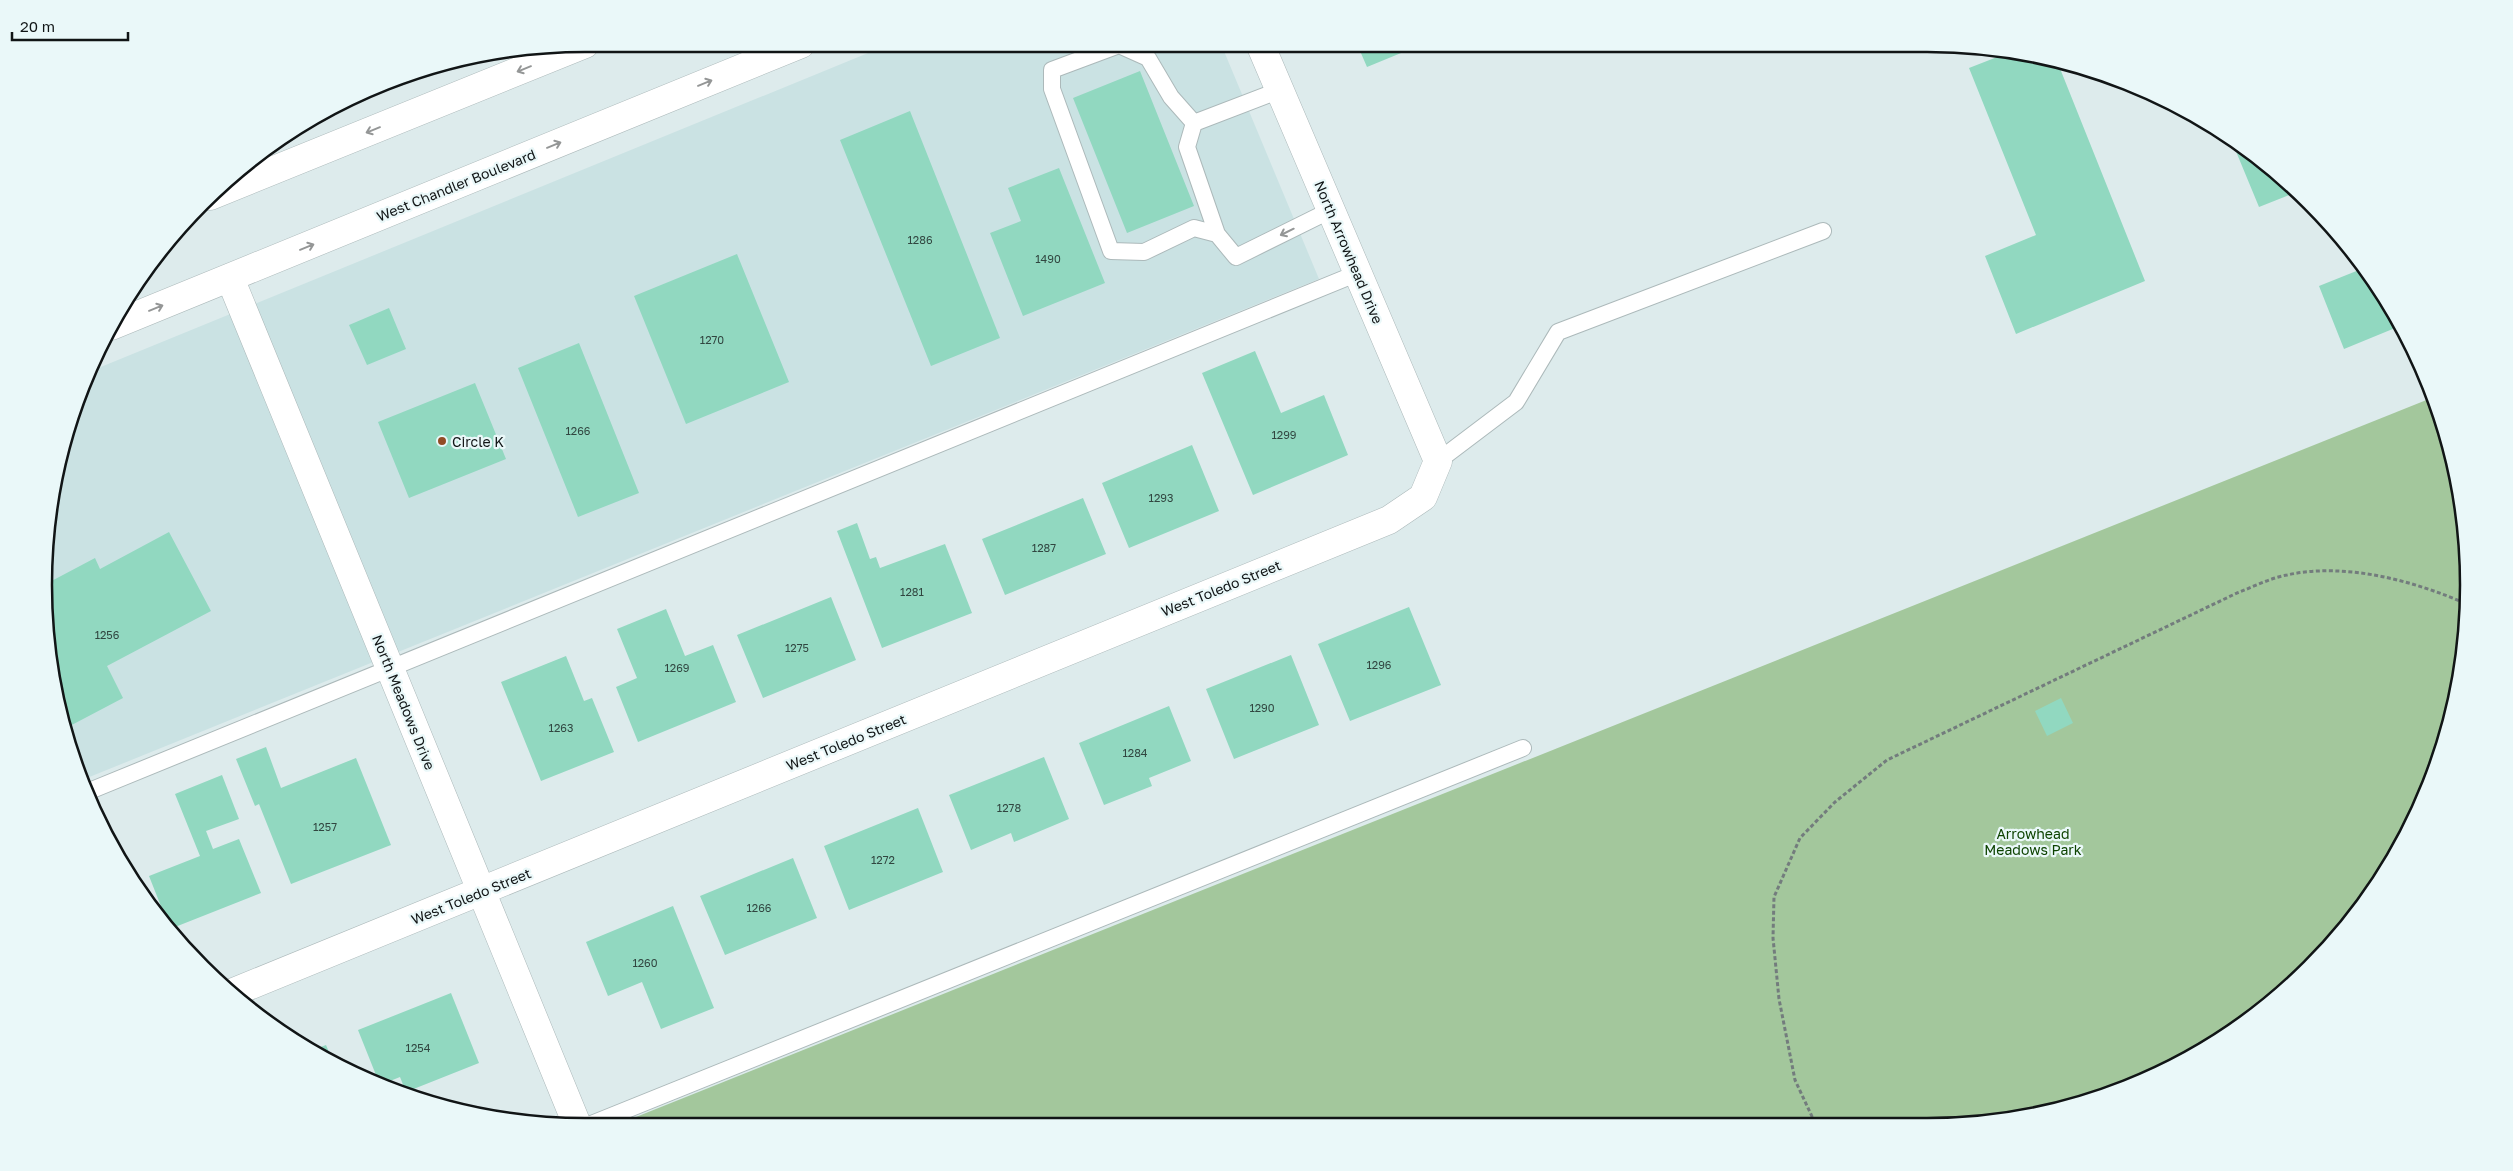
<svg xmlns="http://www.w3.org/2000/svg" width="2513" height="1171" font-family="'Golos Text',sans-serif">
	<rect width="100%" height="100%" fill="#ddebec"/>
	<path fill="#cae2e3" d="M890 44H1221L1319 279 82 780 73 760 48 657 44 585 54 480 73 411 91 371Z
		M440 65 309 121 411 73Z"/>
	<path fill="#a3c79c" d="M2434 397 2459 480 2469 585 2459 691 2428 793 2357 915 2258 1015 2135 1086 1998 1123 611 1127Z"/>
	<path fill="#91d8c0" d="M1357 44H1423L1367 67Z
		M2010 52 2033 54 2057 61 2145 281 2016 334 1985 256 2036 235 1969 68Z
		M1140 71 1194 206 1127 233 1073 98Z
		M910 111 1000 338 931 366 840 140Z
		M2242 146 2261 162 2297 192 2259 207 2235 149Z
		M1059 168 1105 283 1023 316 990 233 1021 221 1008 188Z
		M737 254 789 382 686 424 634 296Z
		M2364 268 2378 284 2400 326 2344 349 2319 286Z
		M389 308 406 349 367 365 349 325Z
		M579 343 639 493 578 517 518 368Z
		M1255 351 1281 413 1324 395 1348 455 1253 495 1202 373Z
		M475 383 506 459 409 498 378 422Z
		M1192 445 1219 511 1129 548 1102 483Z
		M1083 498 1106 554 1005 595 982 539Z
		M857 523 870 559 876 557 880 568 945 544 972 613 882 648 837 531Z
		M169 532 211 611 107 666 123 698 66 728 82 760 75 764 48 656 44 585 95 558 100 569Z
		M831 597 856 660 763 698 737 635Z
		M1409 607 1441 685 1350 721 1318 644Z
		M666 609 685 656 713 645 736 702 638 742 616 687 637 678 617 629Z
		M1291 655 1319 725 1234 759 1206 689Z
		M566 656 584 701 592 698 614 752 541 781 501 682Z
		M2061 698 2073 723 2047 736 2035 711Z
		M1169 706 1191 761 1149 778 1152 786 1104 805 1079 743Z
		M266 747 281 788 356 758 391 845 291 884 259 804 255 806 236 759Z
		M1044 757 1069 819 1014 842 1011 833 971 850 949 795Z
		M222 775 239 819 206 831 213 849 239 839 261 893 170 929 149 876 200 856 175 794Z
		M918 808 943 872 849 910 824 846Z
		M793 858 817 918 725 955 700 896Z
		M673 906 714 1008 661 1029 642 982 608 996 586 942Z
		M451 993 479 1063 406 1092 400 1077 380 1085 358 1030Z
		M326 1045 334 1064 310 1051Z"/>
	<g fill="none" stroke-linecap="round" stroke-linejoin="round">
		<defs>
			<path id="lane" d="M1194 123 1187 147 1217 234 1236 257 1331 210
				M1217 234 1194 228 1144 252 1111 251 1052 89V70L1119 45 1148 58 1171 97 1194 123 1280 90
				M1438 461 1516 402 1558 332 1823 231
				M87 792 1358 273
				M584 1127 1523 748"/>
			<path id="street" d="M230 278 578 1127
				M229 994 1389 520 1423 497 1438 461 1260 44"/>
			<path id="secondary" d="M210 196 585 44
				M111 326 801 44"/>
		</defs>
		<use href="#lane" stroke="#acb9ba" stroke-width="18"/>
		<use href="#street" stroke="#acb9ba" stroke-width="29"/>
		<use href="#secondary" stroke="#acb9ba" stroke-width="29"/>
		<path stroke="#737c7d" stroke-width="3" stroke-dasharray="4 2.5" stroke-linecap="butt" d="M1815 1123 1795 1080 1779 999 1773 938 1774 897 1800 838 1835 802 1887 760 2237 593C2253 587 2270 578 2287 575 2346 562 2414 581 2467 604"/>
		<use href="#lane" stroke="#fff" stroke-width="16"/>
		<use href="#street" stroke="#fff" stroke-width="28"/>
		<use href="#secondary" stroke="#fff" stroke-width="28"/>
	</g>
	<defs><path id="oneway-shaft" d="M-6 0H5M1.5-3L5.5 0L1.5 3" fill="none" stroke-width="1.6" stroke-linecap="round" stroke-linejoin="round" transform="scale(1.25)"/></defs>
	<g stroke="#949696">
		<use href="#oneway-shaft" transform="translate(524 69) rotate(158)"/>
		<use href="#oneway-shaft" transform="translate(705 83) rotate(-22)"/>
		<use href="#oneway-shaft" transform="translate(373 130) rotate(158)"/>
		<use href="#oneway-shaft" transform="translate(554 145) rotate(-22)"/>
		<use href="#oneway-shaft" transform="translate(1287 232) rotate(154)"/>
		<use href="#oneway-shaft" transform="translate(307 247) rotate(-22)"/>
		<use href="#oneway-shaft" transform="translate(156 308) rotate(-22)"/>
	</g>
	<circle fill="#924c25" stroke="#eaf8f9" stroke-width="2" cx="442" cy="441" r="5"/>
	<g text-anchor="middle" dominant-baseline="central" stroke-width="4.5" stroke-linejoin="round" paint-order="stroke">
		<g font-size="11" fill="#314640">
			<text x="920" y="239">1286</text>
			<text x="1048" y="258">1490</text>
			<text x="712" y="339">1270</text>
			<text x="578" y="430">1266</text>
			<text x="1284" y="434">1299</text>
			<text x="1161" y="497">1293</text>
			<text x="1044" y="547">1287</text>
			<text x="912" y="591">1281</text>
			<text x="107" y="634">1256</text>
			<text x="797" y="647">1275</text>
			<text x="1379" y="664">1296</text>
			<text x="677" y="667">1269</text>
			<text x="1262" y="707">1290</text>
			<text x="561" y="727">1263</text>
			<text x="1135" y="752">1284</text>
			<text x="1009" y="807">1278</text>
			<text x="325" y="826">1257</text>
			<text x="883" y="859">1272</text>
			<text x="759" y="907">1266</text>
			<text x="645" y="962">1260</text>
			<text x="418" y="1047">1254</text>
		</g>
		<g font-size="14" fill="#111516" stroke="#eaf8f9">
			<text transform="translate(456 185) rotate(-22)">West Chandler Boulevard</text>
			<text transform="translate(1349 252) rotate(67)">North Arrowhead Drive</text>
			<text transform="translate(1221 588) rotate(-22)">West Toledo Street</text>
			<text transform="translate(404 702) rotate(68)">North Meadows Drive</text>
			<text transform="translate(846 742) rotate(-22)">West Toledo Street</text>
			<text transform="translate(471 896) rotate(-22)">West Toledo Street</text>
		</g>
		<g font-size="14" fill="#111516" stroke="#eaf8f9" text-anchor="start">
			<text x="452" y="441">Circle K</text>
		</g>
		<g font-size="14" fill="#0d4300" stroke="#eaf8f9">
			<text x="2033" y="833">Arrowhead<tspan x="2033" dy="16">Meadows Park</tspan></text>
		</g>
	</g>
	<path d="M0 0H2513V1171H0ZM585 52H1927A533 533 0 0 1 2460 585V585A533 533 0 0 1 1927 1118H585A533 533 0 0 1 52 585V585A533 533 0 0 1 585 52Z" fill="#eaf8f9" fill-rule="evenodd"/>
	<path fill="none" stroke="#111516" stroke-width="2.5" d="M585 52H1927A533 533 0 0 1 2460 585V585A533 533 0 0 1 1927 1118H585A533 533 0 0 1 52 585V585A533 533 0 0 1 585 52Z"/>
	<path d="M12 32v8h116v-8" fill="none" stroke="#111516" stroke-width="2.5"/>
	<text x="20" y="32" font-size="15" fill="#111516" stroke="#eaf8f9" stroke-width="4" paint-order="stroke">20 m</text>
</svg>
